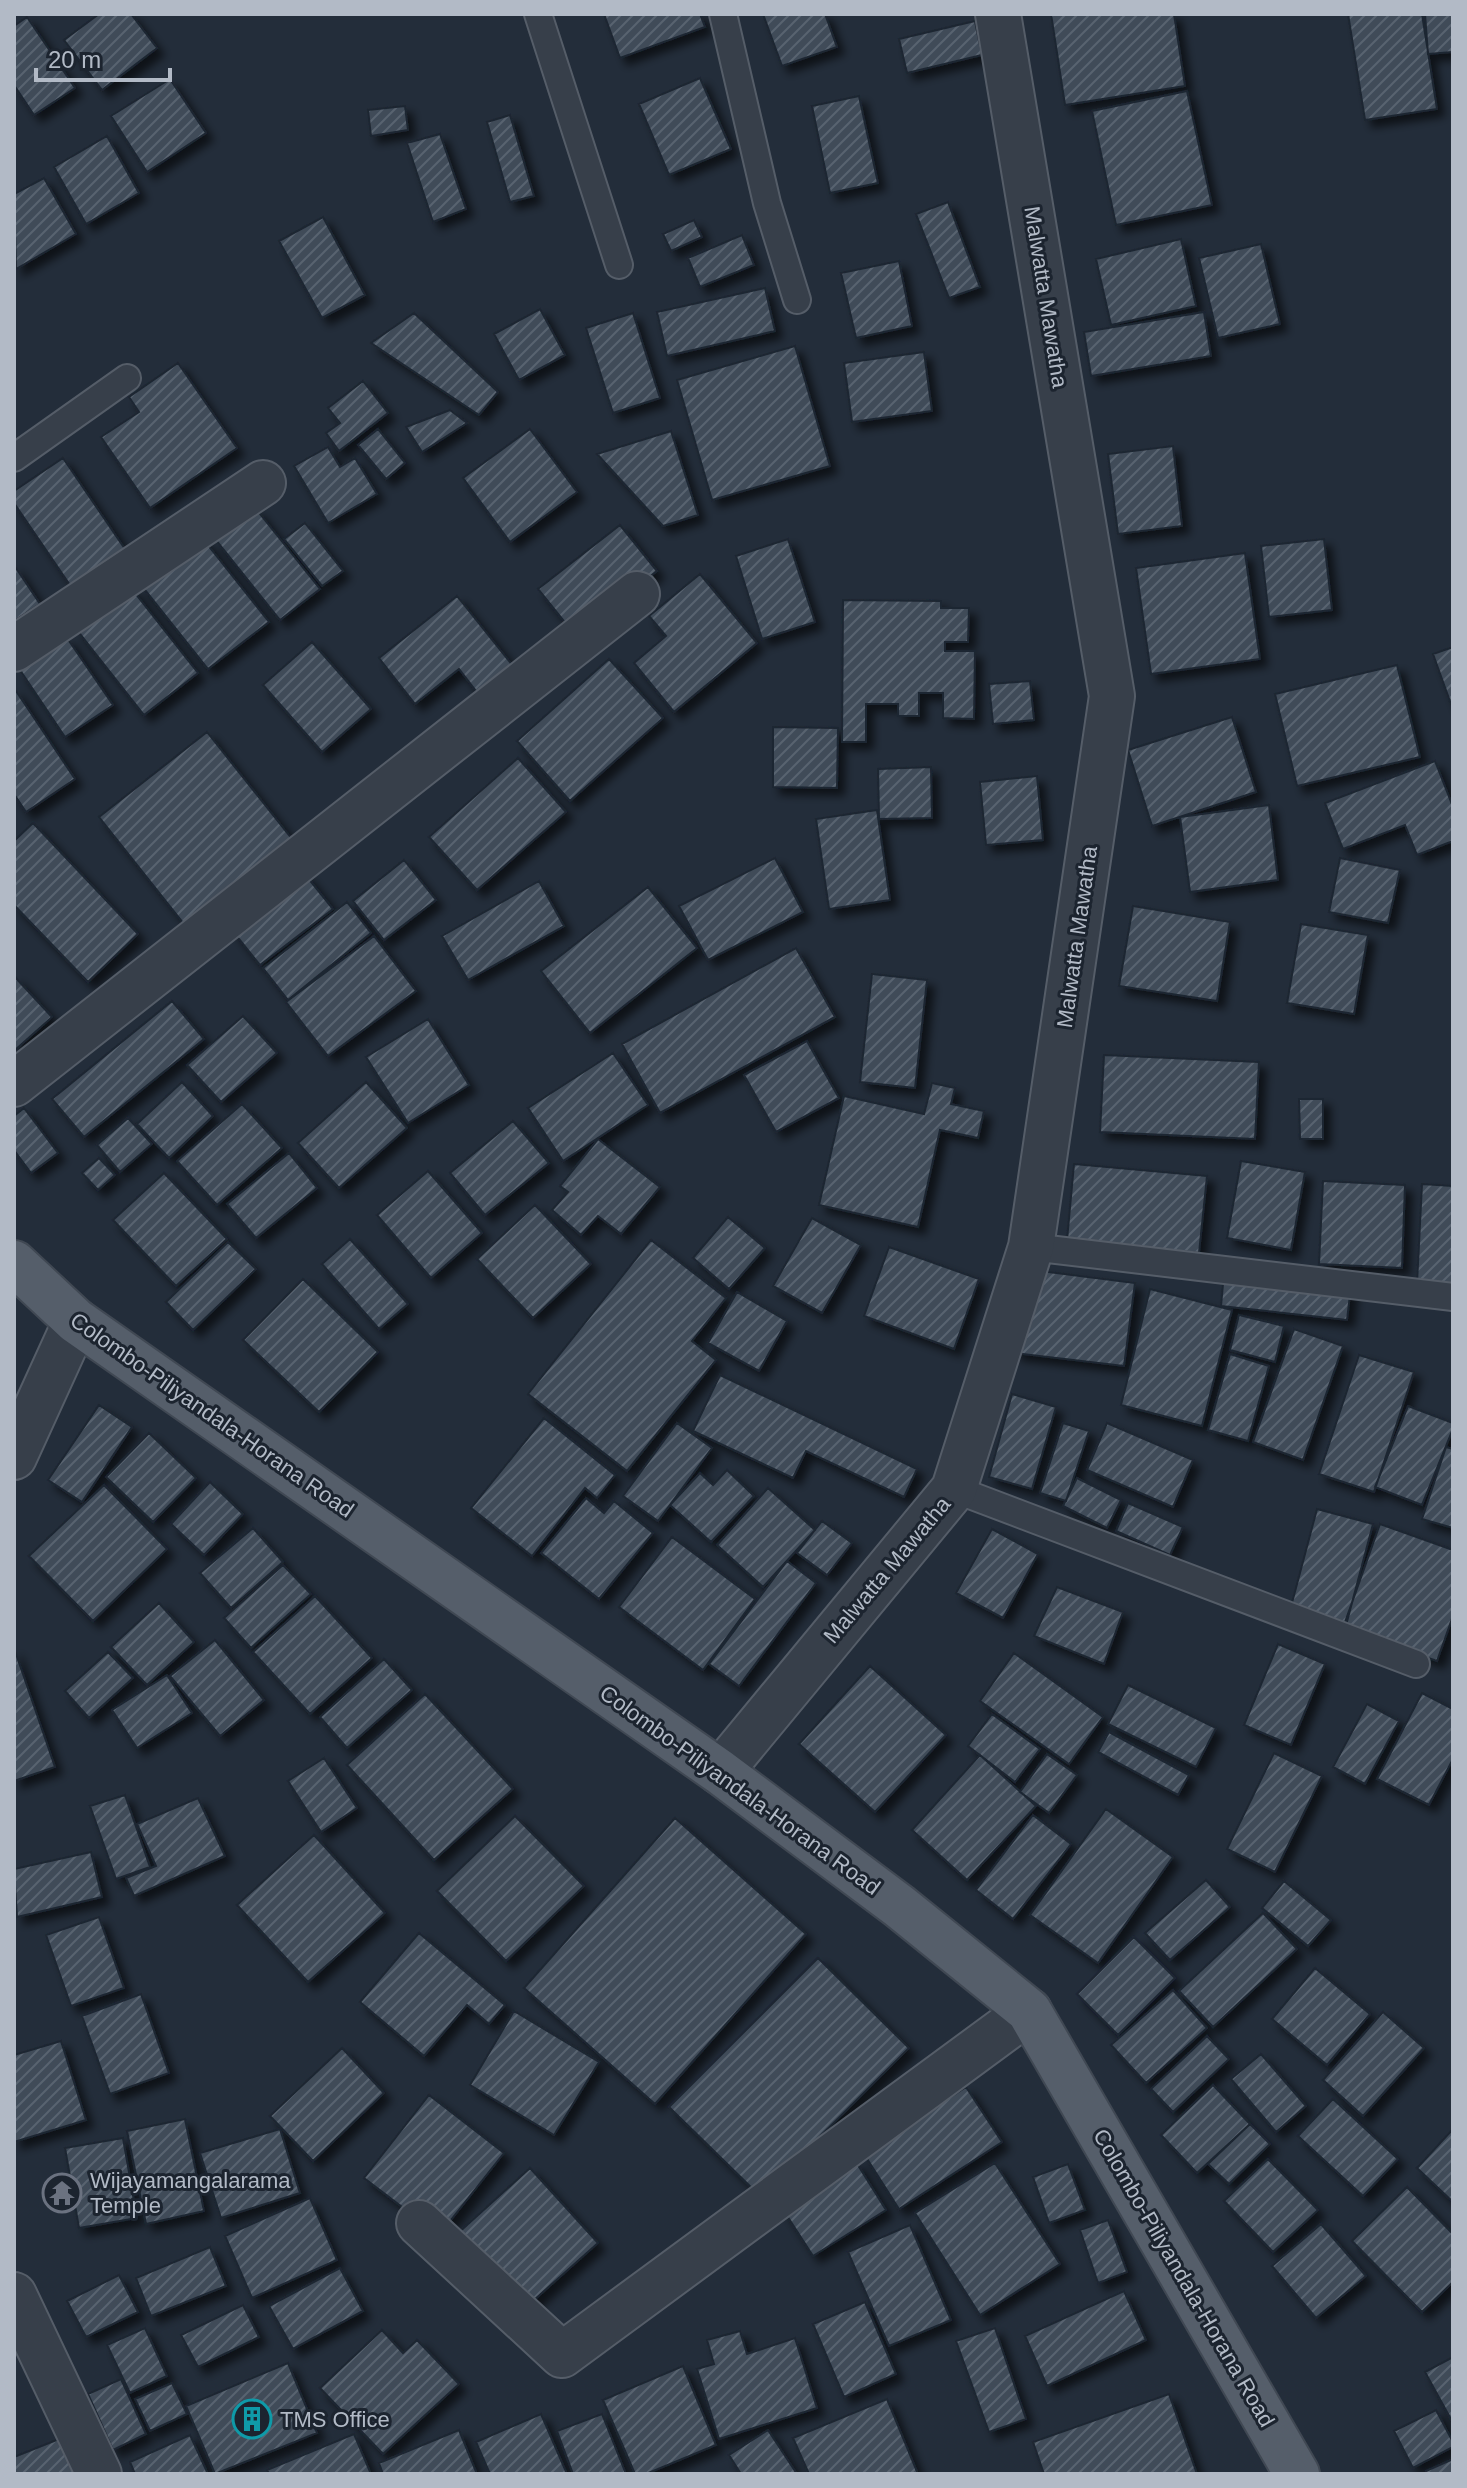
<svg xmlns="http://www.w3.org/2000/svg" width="1467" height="2488" font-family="Arial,sans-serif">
	<defs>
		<pattern id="building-hatch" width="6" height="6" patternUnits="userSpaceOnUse" patternTransform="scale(2)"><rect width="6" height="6" fill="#3f4b59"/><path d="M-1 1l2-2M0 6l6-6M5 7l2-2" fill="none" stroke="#58636f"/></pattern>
		<filter id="shadow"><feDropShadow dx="7" dy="7" stdDeviation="4" flood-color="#0009"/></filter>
	</defs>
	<rect width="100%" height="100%" fill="#232d3a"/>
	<path fill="url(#building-hatch)" stroke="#1e2631" stroke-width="2" filter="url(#shadow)" d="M99 14H131L157 48 102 90 64 40Z
		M604 14H700L705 27 620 58Z
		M763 14H825L837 47 782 66Z
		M1051 14H1174L1185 86 1065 105Z
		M1348 14H1422L1437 109 1365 120Z
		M1425 14H1453V52L1428 54Z
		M27 17 75 88 34 115 14 85V26Z
		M975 21 982 55 907 73 899 39Z
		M700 78 731 149 669 175 639 104Z
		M170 79 206 133 147 172 111 116Z
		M1187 91 1212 205 1116 225 1092 111Z
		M859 96 878 183 830 193 812 106Z
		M405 106 408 130 371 136 368 110Z
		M510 115 534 196 510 202 487 122Z
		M440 134 466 209 433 222 407 143Z
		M107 136 139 193 86 224 54 167Z
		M44 178 76 234 16 269 14 194Z
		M948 202 980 287 949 298 916 214Z
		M323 217 365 295 322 318 279 241Z
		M694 220 702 237 671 251 663 234Z
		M742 235 754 265 700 287 688 258Z
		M1181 239 1196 306 1111 325 1096 259Z
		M1261 244 1280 324 1218 338 1199 258Z
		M899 261 912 326 856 338 841 273Z
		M765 288 775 331 667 356 657 312Z
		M540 309 565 355 519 380 494 334Z
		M1204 312 1211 356 1091 376 1084 332Z
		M414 313 498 392 479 415 371 343Z
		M633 313 660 398 613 413 586 328Z
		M795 346 830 466 712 500 677 380Z
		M924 352 932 411 852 422 844 363Z
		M178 363 237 448 150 508 101 437 139 412 129 397Z
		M363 381 388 413 339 451 326 433 340 423 328 408Z
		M450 410 467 423 422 452 406 427Z
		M378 429 405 463 386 479 358 445Z
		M530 429 577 492 510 542 463 478Z
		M671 431 698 515 663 526 597 454Z
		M1173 446 1182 526 1118 534 1108 454Z
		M328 447 340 467 355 458 377 494 328 523 294 466Z
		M63 458 127 552 72 588 14 503V491Z
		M256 509 320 589 280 620 216 540Z
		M305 523 343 571 322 586 284 539Z
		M620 525 657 571 575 635 538 589Z
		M203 539 269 622 208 669 142 586Z
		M788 539 815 622 762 639 736 556Z
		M1324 539 1332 610 1269 617 1261 546Z
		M1245 553 1260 659 1151 674 1136 568Z
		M14 565 40 604 14 621Z
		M700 574 757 643 674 712 634 663 666 636 649 616Z
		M131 588 198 673 144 715 77 630Z
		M457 596 521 676 486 704 459 669 415 704 379 658Z
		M843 600 941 601V608H969L968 642H945V651H975L974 719 943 718V693H919V716H898V704H866V742H842Z
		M67 638 113 705 65 737 20 670Z
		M312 642 371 709 322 752 263 685Z
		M1453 647V707H1452L1433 654Z
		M609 659 663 718 570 801 517 741Z
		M1397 665 1420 757 1297 786 1275 694Z
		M1030 681 1034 720 993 724 989 684Z
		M14 688 75 779 26 812 14 794Z
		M1232 717 1256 792 1152 826 1128 750Z
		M773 727 838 728 837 788 773 787Z
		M207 732 296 844 188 929 99 817Z
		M518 758 566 812 477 890 429 837Z
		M1435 761 1453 807V841L1417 855 1405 825 1343 849 1325 803Z
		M931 767 932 818 879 819 878 769Z
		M1037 776 1043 840 986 845 980 782Z
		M1269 805 1278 880 1190 892 1180 817Z
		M877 810 890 900 829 909 816 819Z
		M33 823 138 934 88 982 14 905V841Z
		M775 858 803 912 708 960 679 906Z
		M1340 858 1400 870 1388 923 1329 912Z
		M404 860 436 900 384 940 353 901Z
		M304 873 333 909 260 965 232 930Z
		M539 881 564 926 468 980 442 936Z
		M648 887 697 948 590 1033 541 971Z
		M347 902 371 933 288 1000 263 968Z
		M1133 906 1230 922 1217 1001 1119 986Z
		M1301 924 1368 935 1354 1014 1287 1003Z
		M374 936 416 991 328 1056 286 1002Z
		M796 948 835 1017 660 1113 622 1044Z
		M872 974 927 980 915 1088 860 1082Z
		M14 976 52 1017 14 1051Z
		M172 1001 204 1039 84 1137 52 1099Z
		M243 1016 277 1053 221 1102 187 1065Z
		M428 1019 469 1085 408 1123 366 1057Z
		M807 1041 839 1098 776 1132 744 1075Z
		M613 1053 648 1105 563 1161 528 1108Z
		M1104 1055 1259 1062 1255 1139 1100 1132Z
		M182 1082 213 1116 169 1158 137 1124Z
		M366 1082 407 1128 339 1188 298 1143Z
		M932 1083 955 1088 951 1104 984 1111 978 1138 940 1130 918 1227 819 1205 844 1096 924 1114Z
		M1299 1099H1323V1139H1300Z
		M242 1104 282 1148 217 1205 177 1161Z
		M24 1108 58 1153 31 1173 14 1150V1116Z
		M128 1118 152 1144 120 1172 97 1145Z
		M513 1121 549 1163 485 1215 450 1173Z
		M598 1139 660 1187 621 1234 598 1216 581 1235 552 1210 568 1192 560 1186Z
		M289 1153 317 1188 256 1238 227 1204Z
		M99 1158 115 1175 98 1190 82 1173Z
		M1241 1161 1305 1172 1291 1250 1227 1238Z
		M1074 1164 1207 1176 1199 1253 1067 1240Z
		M428 1171 482 1233 431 1278 377 1215Z
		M164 1173 227 1239 176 1286 113 1220Z
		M1323 1181 1405 1185 1402 1268 1319 1264Z
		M1422 1184 1453 1186V1285L1417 1283Z
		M535 1205 591 1264 533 1318 477 1259Z
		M728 1217 765 1248 729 1289 693 1258Z
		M812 1218 861 1245 822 1313 773 1286Z
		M350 1239 408 1304 379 1329 322 1264Z
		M651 1240 726 1298 692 1341 716 1360 627 1471 528 1394Z
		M228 1242 256 1269 193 1330 166 1302Z
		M889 1247 979 1279 954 1349 864 1316Z
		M1025 1269 1135 1283 1124 1366 1014 1353Z
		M1224 1273 1351 1286 1347 1320 1221 1306Z
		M303 1279 378 1352 319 1412 243 1340Z
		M1150 1289 1232 1310 1202 1426 1121 1405Z
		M737 1292 787 1321 759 1371 708 1343Z
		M1239 1315 1284 1326 1275 1362 1230 1350Z
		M1294 1329 1343 1346 1303 1460 1253 1442Z
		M1230 1354 1269 1366 1248 1441 1208 1430Z
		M1359 1355 1414 1372 1374 1492 1319 1474Z
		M720 1375 917 1469 904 1497 806 1451 793 1478 693 1431Z
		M1012 1394 1056 1407 1032 1489 989 1477Z
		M99 1405 132 1427 82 1502 48 1480Z
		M1408 1406 1453 1423V1429L1422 1505 1375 1487Z
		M544 1418 615 1475 597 1498 585 1488 532 1556 471 1508Z
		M677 1423 712 1448 658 1521 623 1496Z
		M1063 1423 1089 1431 1066 1501 1040 1493Z
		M1107 1423 1193 1460 1173 1507 1087 1470Z
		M149 1433 196 1478 153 1522 106 1477Z
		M1446 1447 1453 1449V1528L1422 1519Z
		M727 1470 754 1496 711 1542 670 1505 700 1473 713 1485Z
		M1077 1478 1121 1500 1107 1528 1063 1506Z
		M210 1482 243 1514 204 1555 171 1524Z
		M104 1485 167 1549 93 1621 29 1556Z
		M768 1488 815 1530 763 1587 717 1545Z
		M586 1498 604 1513 614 1501 653 1533 599 1599 541 1553Z
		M1128 1503 1183 1527 1170 1555 1116 1531Z
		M1317 1509 1373 1524 1345 1629 1289 1614Z
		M822 1521 852 1543 827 1575 797 1553Z
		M1380 1524 1453 1550V1616L1437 1661 1343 1628Z
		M253 1528 283 1562 231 1608 200 1573Z
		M992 1529 1038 1554 1003 1618 956 1593Z
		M672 1537 755 1599 703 1670 619 1607Z
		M787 1561 816 1583 739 1686 709 1664Z
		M283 1565 311 1594 251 1648 224 1618Z
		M1057 1587 1123 1612 1104 1664 1034 1636Z
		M315 1596 372 1658 310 1714 253 1652Z
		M159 1603 194 1642 147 1685 111 1647Z
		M215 1640 264 1700 220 1736 170 1676Z
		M1278 1644 1325 1664 1291 1745 1244 1725Z
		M14 1648 55 1767 14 1781Z
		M108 1652 133 1678 89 1718 65 1691Z
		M1014 1653 1103 1717 1069 1764 980 1701Z
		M384 1659 412 1690 347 1748 320 1717Z
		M870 1666 946 1735 875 1812 799 1744Z
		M167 1675 192 1713 137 1748 112 1710Z
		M1128 1685 1216 1728 1196 1767 1108 1724Z
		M1422 1693 1453 1709V1759L1429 1805 1377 1779Z
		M425 1694 513 1789 434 1860 347 1765Z
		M1367 1704 1399 1721 1365 1784 1333 1767Z
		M992 1714 1040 1749 1015 1782 968 1746Z
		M1109 1732 1189 1775 1178 1795 1098 1752Z
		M1274 1753 1322 1776 1275 1872 1227 1849Z
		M1047 1754 1077 1775 1049 1813 1020 1792Z
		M980 1755 1036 1806 967 1880 912 1830Z
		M324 1758 357 1808 321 1832 288 1781Z
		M125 1795 150 1867 116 1879 90 1806Z
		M198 1798 225 1856 134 1896 126 1878 156 1866 137 1824Z
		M1106 1809 1173 1857 1098 1963 1030 1915Z
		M1033 1815 1071 1844 1013 1919 976 1890Z
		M515 1816 584 1886 506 1961 437 1891Z
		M675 1818 806 1934 655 2104 524 1988Z
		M314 1835 385 1913 308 1982 237 1905Z
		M91 1852 102 1897 17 1917 14 1869Z
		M1206 1880 1230 1907 1170 1960 1145 1933Z
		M1284 1881 1331 1920 1308 1946 1262 1908Z
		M1263 1913 1297 1949 1213 2027 1179 1991Z
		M99 1917 124 1988 71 2006 46 1935Z
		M419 1933 505 2005 489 2024 467 2005 424 2056 360 2002Z
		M1134 1937 1175 1978 1118 2035 1077 1994Z
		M818 1958 909 2048 760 2196 669 2107Z
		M1315 1968 1370 2014 1327 2065 1272 2019Z
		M1173 1990 1207 2028 1146 2083 1111 2045Z
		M141 1994 169 2073 110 2094 82 2016Z
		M514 2011 599 2062 554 2135 470 2085Z
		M1383 2012 1424 2048 1363 2116 1323 2080Z
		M1207 2036 1229 2059 1173 2112 1151 2089Z
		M61 2041 86 2120 14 2142V2055Z
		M342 2048 384 2093 313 2161 270 2116Z
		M1261 2054 1306 2106 1276 2132 1231 2079Z
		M1213 2085 1250 2124 1197 2173 1161 2135Z
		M966 2087 1002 2142 899 2209 864 2154Z
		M429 2095 504 2153 439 2235 364 2178Z
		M1333 2099 1398 2159 1363 2196 1298 2136Z
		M185 2119 204 2211 146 2224 127 2131Z
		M1250 2124 1270 2144 1229 2184 1208 2164Z
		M280 2129 300 2193 221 2218 200 2153Z
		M1453 2129V2202L1417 2168Z
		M123 2138 137 2218 79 2228 65 2148Z
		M1268 2159 1318 2210 1273 2252 1224 2201Z
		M856 2162 886 2210 813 2256 782 2208Z
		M995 2163 1060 2264 980 2315 915 2213Z
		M1068 2164 1085 2210 1049 2223 1033 2177Z
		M530 2168 598 2243 524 2309 456 2235Z
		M1407 2187 1453 2234V2282L1422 2312 1352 2241Z
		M310 2198 337 2260 252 2298 225 2236Z
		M1108 2220 1127 2272 1098 2283 1080 2230Z
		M1321 2224 1366 2276 1316 2318 1272 2266Z
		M910 2225 951 2320 889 2346 848 2252Z
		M210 2247 226 2286 151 2316 136 2278Z
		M340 2268 363 2311 293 2349 269 2306Z
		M119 2275 138 2312 86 2337 67 2301Z
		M1124 2291 1146 2340 1047 2386 1025 2336Z
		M865 2302 896 2374 844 2397 813 2324Z
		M243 2305 259 2337 198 2367 181 2335Z
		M145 2328 167 2376 130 2393 107 2345Z
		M995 2328 1026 2419 989 2432 956 2341Z
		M382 2330 403 2353 417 2340 459 2384 383 2454 320 2388Z
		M740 2331 747 2354 795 2338 817 2408 719 2439 697 2369 714 2364 707 2340Z
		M1453 2357V2423L1425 2372Z
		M288 2363 317 2433 215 2474 186 2406Z
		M683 2366 716 2445 646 2474H635L603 2400Z
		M121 2379 146 2434 113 2450 88 2394Z
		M172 2383 187 2414 150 2431 135 2399Z
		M1169 2394 1197 2474H1044L1033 2442Z
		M887 2399 918 2474H809L793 2438Z
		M1436 2410 1453 2442V2447L1413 2468 1394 2431Z
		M541 2414 567 2474H490L476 2442Z
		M602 2414 626 2474H573L557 2431Z
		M459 2430 477 2474H383L379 2463Z
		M768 2430 797 2474H741L729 2455Z
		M354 2434 371 2474H269L267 2470Z
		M190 2435 208 2474H135L130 2462Z
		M59 2439 74 2474H14V2457Z
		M1453 2459V2474H1427L1426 2471Z"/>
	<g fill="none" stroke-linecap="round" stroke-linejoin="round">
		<defs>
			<path id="service" d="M538 14 619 265
				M723 14 767 203 797 300
				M14 458 127 378
				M1031 1247 1453 1297
				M954 1489 1416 1664"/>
			<path id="minor" d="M14 649 263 483
				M14 1084 637 594
				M14 1457 76 1321
				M720 1772 954 1489 1031 1247 1112 696 998 14
				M419 2223 562 2355 1029 2011
				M14 2295 99 2474"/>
			<path id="primary" d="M14 1263 76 1321 720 1772 899 1906 1029 2011 1297 2474"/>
		</defs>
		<use href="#service" stroke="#555d68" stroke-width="30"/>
		<use href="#minor" stroke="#555d68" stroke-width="48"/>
		<use href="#primary" stroke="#404853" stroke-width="48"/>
		<use href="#service" stroke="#373f4a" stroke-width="26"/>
		<use href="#minor" stroke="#373f4a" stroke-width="44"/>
		<use href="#primary" stroke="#555e6a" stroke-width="44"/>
	</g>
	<defs>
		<symbol id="temple-ring" viewBox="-11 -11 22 22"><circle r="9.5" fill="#1c242f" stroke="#6b7280" stroke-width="1.5"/><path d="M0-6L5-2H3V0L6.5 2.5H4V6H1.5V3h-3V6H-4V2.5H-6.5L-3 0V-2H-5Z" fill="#6b7280"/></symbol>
		<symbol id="building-ring" viewBox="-11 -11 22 22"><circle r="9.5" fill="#1c242f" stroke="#0f9aa8" stroke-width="1.5"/><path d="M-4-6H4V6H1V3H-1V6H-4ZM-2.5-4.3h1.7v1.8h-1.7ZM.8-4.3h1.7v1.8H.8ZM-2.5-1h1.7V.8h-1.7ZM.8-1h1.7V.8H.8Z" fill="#0f9aa8"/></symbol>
	</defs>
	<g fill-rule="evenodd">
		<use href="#temple-ring" x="40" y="2171" width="44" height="44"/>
		<use href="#building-ring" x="230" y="2397" width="44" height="44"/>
	</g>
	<g text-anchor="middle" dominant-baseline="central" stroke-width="6" stroke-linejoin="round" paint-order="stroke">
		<g font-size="22" fill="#b2bac6" stroke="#1c242f">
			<text transform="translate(1046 297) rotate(81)">Malwatta Mawatha</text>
			<text transform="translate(1077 937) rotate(-82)">Malwatta Mawatha</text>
			<text transform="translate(212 1415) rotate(35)">Colombo-Piliyandala-Horana Road</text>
			<text transform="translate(887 1570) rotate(-50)">Malwatta Mawatha</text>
			<text transform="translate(740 1790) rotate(36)">Colombo-Piliyandala-Horana Road</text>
			<text transform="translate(1184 2278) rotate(60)">Colombo-Piliyandala-Horana Road</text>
		</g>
		<g font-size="22" fill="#b2bac6" stroke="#1c242f" text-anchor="start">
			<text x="90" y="2180">Wijayamangalarama<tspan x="90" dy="25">Temple</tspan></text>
			<text x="280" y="2419">TMS Office</text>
		</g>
	</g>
	<rect width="1467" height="2488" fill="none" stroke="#b2bac6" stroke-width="32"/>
	<path d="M36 68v12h134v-12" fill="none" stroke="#b2bac6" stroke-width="4"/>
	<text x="48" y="68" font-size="24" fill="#b2bac6" stroke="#1c242f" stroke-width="6" paint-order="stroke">20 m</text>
</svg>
